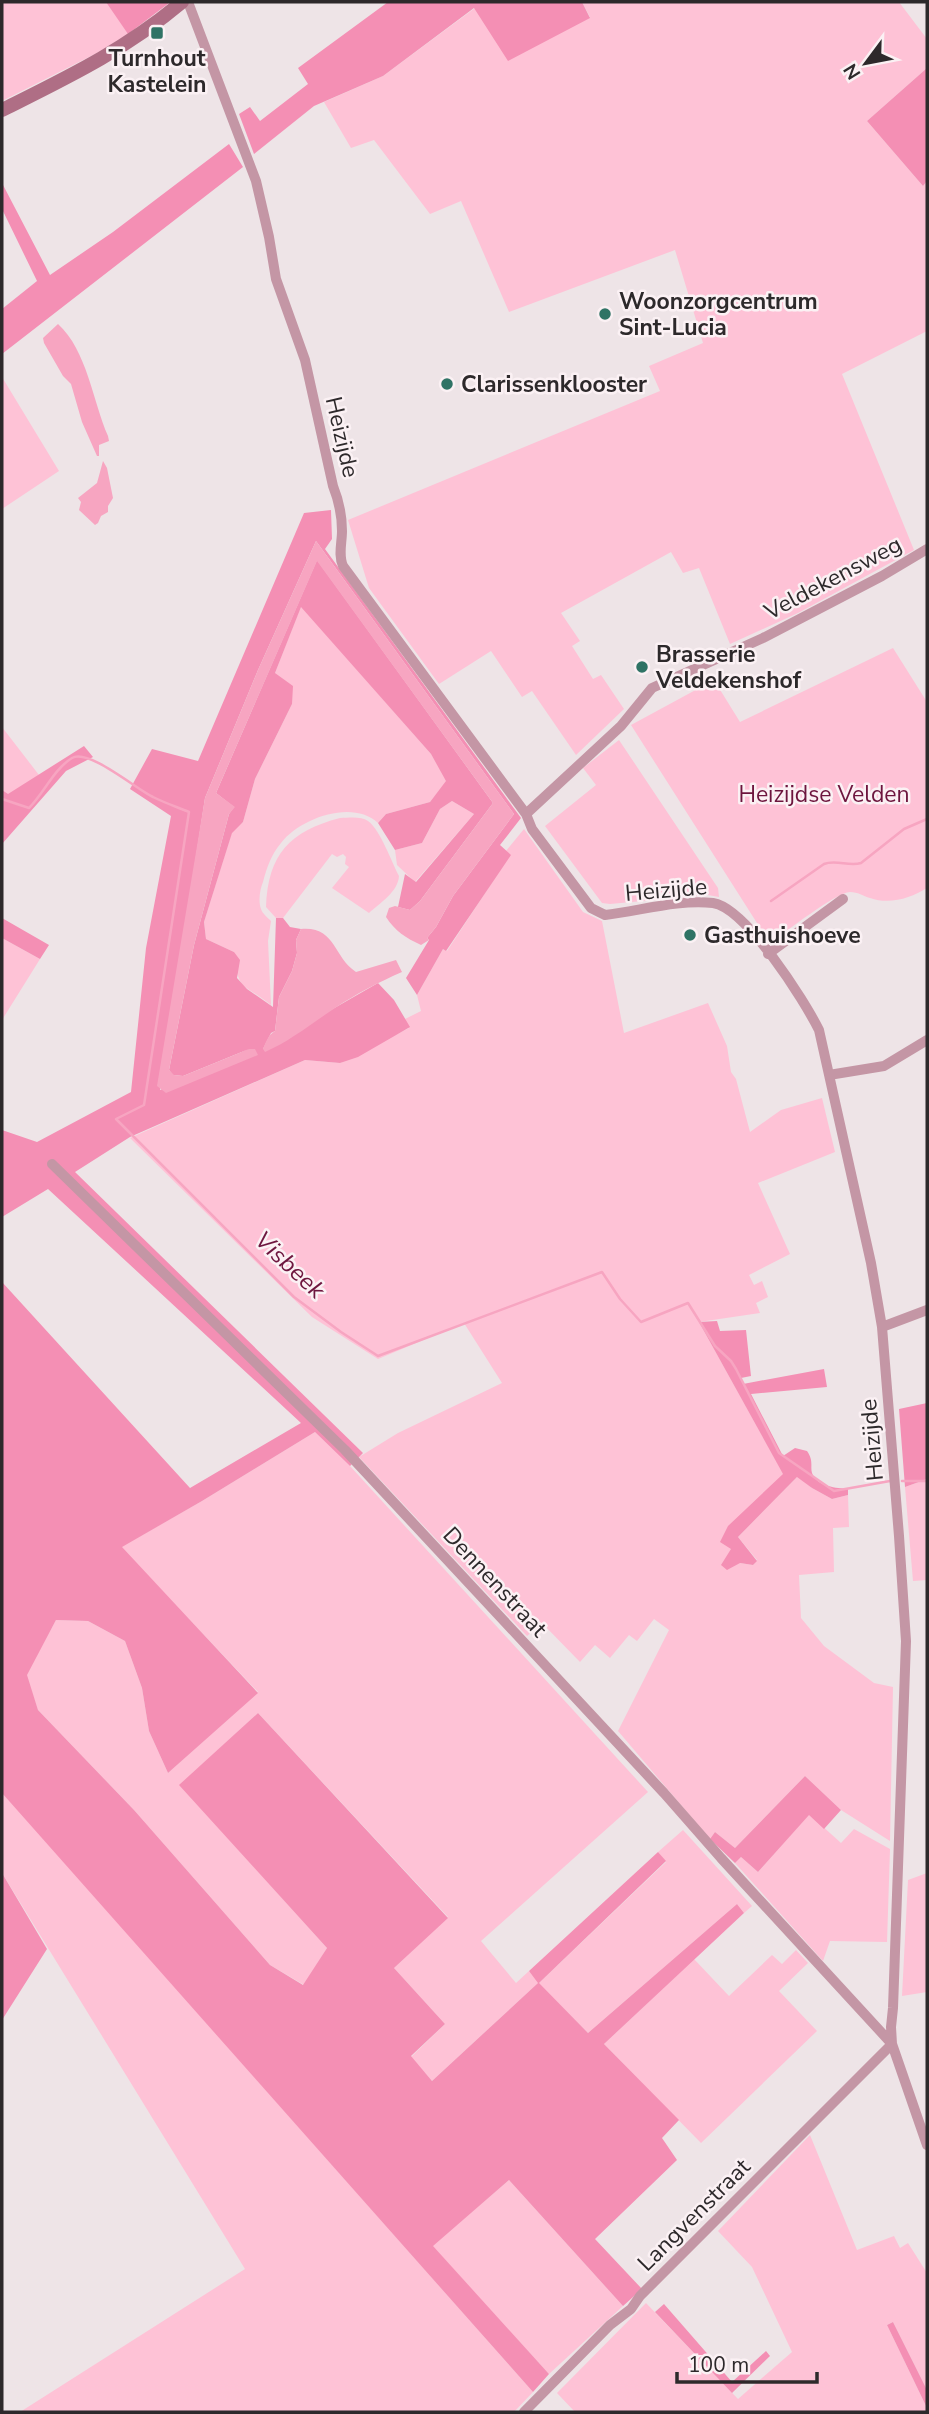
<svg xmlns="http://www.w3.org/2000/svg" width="929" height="2414" font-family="'Nunito Sans',sans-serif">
	<rect width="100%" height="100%" fill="#eee4e7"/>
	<path fill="#fec2d6" d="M2 2H168L169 3 128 34 97 53 2 101Z
		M582 2H899L927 39V68L867 121 923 186 927 181V331L842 374 914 550 798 613 730 644 699 568 683 573 671 552 561 613 580 641 572 646 593 679 601 675 624 709 576 755 532 691 522 697 491 651 439 684 369 588 348 520 660 391 649 366 703 343 675 250 509 312 461 201 430 214 374 140 351 148 324 102 383 76 475 8 590 17Z
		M2 377 59 471 2 509Z
		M301 606 431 754 447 781 430 802 386 814 378 823C353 799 300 818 281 843 271 855 267 867 263 882 260 889 258 901 261 909 262 913 268 918 271 921L268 941 271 1005C242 982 238 992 234 952L206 939 204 922 232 832 243 822 255 779 292 704 275 673Z
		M893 648 927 702V888C911 898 890 905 870 898 863 896 858 892 850 892 835 893 786 932 771 942L764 934 631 725 714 680 740 722Z
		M2 727 39 775 8 795 2 790Z
		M619 740 718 888 719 897 708 895 610 904 602 903 545 826 596 785 583 768Z
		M452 801 474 814 415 882 397 865 395 850 422 843 440 809Z
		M340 818C349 818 361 816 368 821 380 829 392 863 399 876 398 892 380 903 369 913L332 888 349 867 345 864 346 857 343 854 337 857 332 854 283 918H276L266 907C268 854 290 831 340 818Z
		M524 829 583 912 602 921 624 1033 708 1003 727 1046 731 1072 736 1079 750 1132 781 1110 822 1098 835 1152 758 1183 790 1254 749 1275 754 1285 762 1281 768 1297 756 1303 760 1313 699 1322 784 1475 728 1527 731 1549 740 1563 753 1565 757 1560 738 1537 798 1476 812 1488 832 1499 848 1495 849 1527 833 1528 834 1572 799 1575 801 1618 824 1646 874 1683 893 1687 890 1841 841 1810 805 1776 735 1848 715 1832 710 1839 618 1731 669 1630 654 1619 637 1641 629 1635 610 1658 595 1645 580 1662 542 1623 527 1636 359 1457 398 1433 502 1383 464 1323 378 1359 312 1317 130 1138 305 1060 340 1063 409 1028 405 1019 421 1011 417 995 443 949 447 951 510 855 506 851Z
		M2 938 40 959 2 1020Z
		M315 1432 350 1466 648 1792 481 1941 516 1983 529 1971 539 1983 666 1862 658 1852 683 1830 752 1906 744 1913 737 1904 588 2033 538 1983 432 2081 411 2057 445 2024 394 1968 448 1917 258 1713 180 1785 327 1948 304 1985 270 1965 134 1810 38 1710 26 1675 56 1620 88 1621 125 1641 142 1688 149 1731 168 1773 258 1692 121 1547 202 1501Z
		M927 1479V1580L913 1581 905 1487Z
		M2 1792 533 2392 514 2412H20L245 2269 2 1873Z
		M809 1814 841 1843 854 1829 890 1849 887 1942 830 1941 823 1961 735 1863 741 1857 758 1872Z
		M927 1873V1992L902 1996 908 1880Z
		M796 1950 808 1963 779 1991 817 2031 701 2143 604 2044 694 1959 729 1996 772 1955 782 1964Z
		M810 2135 857 2250 894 2236 900 2248 908 2243 927 2273V2390L893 2322 887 2325 927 2408V2412H575L557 2393 646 2303 738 2399 792 2352 752 2267 718 2231Z
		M509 2180 623 2306 549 2374 432 2246Z"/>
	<path fill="#f48fb4" d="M106 2H168L169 3 128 34Z
		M388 2H582L590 18 508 61 474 8 383 76 314 106 254 154 239 114 250 107 260 121 308 84 298 68Z
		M927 68V181L923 186 867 121Z
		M229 144 243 167 2 354V309L37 281 2 209V183L50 275 113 232Z
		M331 510 332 539 325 549 521 818 500 845 511 855 446 951 443 949 417 995 406 978 429 940 427 938 436 927 453 896 514 814 316 541 258 670 205 798 160 1090 249 1049 183 1076 173 1075 169 1070 194 945 229 814 234 807 216 793 317 560 493 803 420 901 410 910 398 907 405 874 416 882 474 814 452 801 440 809 422 843 395 850 378 823 386 814 430 802 446 781 431 754 301 607 275 673 293 686 292 704 255 779 243 822 232 833 204 922 206 939 234 952 240 960 237 978 247 989 273 1007 276 918H283L290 927 301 929 296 940 297 953 292 971 279 997 275 1031 271 1033 263 1049 378 983 394 1000 410 1027 358 1057 340 1063 305 1060 130 1137 75 1172 363 1453 350 1466 315 1432 202 1501 122 1547 258 1693 168 1773 149 1731 142 1688 125 1641 88 1621 56 1620 27 1675 38 1710 134 1810 270 1965 303 1985 327 1948 179 1785 258 1713 448 1918 394 1968 445 2024 411 2056 432 2081 538 1983 529 1971 658 1852 666 1861 539 1983 588 2033 737 1904 744 1913 604 2044 679 2120 662 2138 677 2160 595 2239 642 2289 623 2306 509 2180 433 2246 549 2374 533 2392 2 1793V1282L190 1488 301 1423 48 1189 2 1217V1130L37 1142 131 1092 146 948 171 816 130 789 152 749 198 761 304 513Z
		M84 746 93 757 66 771 2 844V790L8 794Z
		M2 918 49 945 40 959 2 938Z
		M717 1321 720 1331 746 1330 751 1376 741 1378 743 1384 824 1369 827 1387 751 1394 783 1456 795 1448 807 1451C814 1461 810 1466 812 1473 817 1487 837 1488 848 1489V1495L832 1499 812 1488 797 1477 738 1537 757 1561 753 1565 740 1563 727 1570 721 1565 731 1549 720 1542 728 1526 783 1474 699 1322Z
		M927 1403V1479L905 1487 899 1409Z
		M805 1776 841 1810 824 1829 809 1815 758 1872 741 1857 735 1863 710 1839 715 1832 735 1848Z
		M2 1873 47 1949 2 2020Z
		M664 2304 732 2382 766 2351 770 2356 732 2393 655 2312Z
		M893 2322 927 2390V2408L887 2325Z"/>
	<path fill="#f7a5c1" d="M58 324C87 350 93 402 108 436L109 441 99 445V456H97L82 422 71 384 63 376 44 343 43 338Z
		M103 461 107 468 113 498 108 506V512L101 516 98 523 95 525 79 510 81 502 78 498 97 483Z
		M316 541 514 814 453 896 436 927 427 938 429 940 421 945C406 938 395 931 386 917L389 908 395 906 410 910 420 901 493 803 317 561 216 793 235 807 229 814 194 945 169 1070 174 1075 183 1076 249 1049H255L258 1055 166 1093 157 1086 205 798 258 670Z
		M301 929C336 926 333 957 356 972L396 960 402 972C379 982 356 994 335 1008 311 1024 290 1041 265 1052L263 1049C266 1042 268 1035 275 1031L279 997 292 971 297 953 296 940Z"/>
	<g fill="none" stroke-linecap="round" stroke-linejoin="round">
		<path stroke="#f7a5c1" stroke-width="2.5" d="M2 799 29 808C44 793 54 769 72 758 88 748 136 789 153 797 165 803 177 807 189 812L144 1105 116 1119 294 1297 341 1332 378 1356 602 1272 620 1299 641 1322 688 1303 715 1346 731 1361 736 1369 779 1453 834 1491 890 1481
			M771 901 824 864C836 859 849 867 861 863L904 829 927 819
			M902 1481H927"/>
		<path stroke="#c496a5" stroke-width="10" d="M188 2 256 181 269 237 276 279 305 360 333 486C339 501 342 515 342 531 342 543 338 555 343 566L526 814 532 829 591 908 605 915C640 911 678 899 713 903 746 908 804 1000 819 1030L871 1263 882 1327 899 1536 906 1641 893 2008 891 2027 892 2044 927 2145
			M526 814 621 726 652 688 763 638 882 576 927 549
			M768 954 843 899
			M829 1075 884 1066 927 1040
			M52 1164 345 1450 664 1793 721 1858 892 2044
			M882 1327 927 1310
			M524 2412 610 2325 631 2309 640 2296 892 2044"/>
		<path stroke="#af6e85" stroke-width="14" d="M2 110C68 77 125 50 182 2"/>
	</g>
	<g fill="#2f7365" stroke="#fbf1f4" stroke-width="2.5">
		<rect x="150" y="26" width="14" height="14" rx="3.5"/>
		<circle cx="605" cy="314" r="7"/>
		<circle cx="447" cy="384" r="7"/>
		<circle cx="642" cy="667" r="7"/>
		<circle cx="690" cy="935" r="7"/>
	</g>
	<g text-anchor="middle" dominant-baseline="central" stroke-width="5" stroke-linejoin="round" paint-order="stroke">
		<g font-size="23" font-weight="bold" fill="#2d292b" stroke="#fbf1f4" text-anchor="start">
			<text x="157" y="58" text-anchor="middle">Turnhout<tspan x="157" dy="26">Kastelein</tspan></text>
			<text x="619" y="301">Woonzorgcentrum<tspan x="619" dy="26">Sint-Lucia</tspan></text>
			<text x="461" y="384">Clarissenklooster</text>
			<text x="656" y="654">Brasserie<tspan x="656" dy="26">Veldekenshof</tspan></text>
			<text x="704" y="935">Gasthuishoeve</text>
		</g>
		<g font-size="23" fill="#2d292b" stroke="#fbf1f4">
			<text transform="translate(342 437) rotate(77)">Heizijde</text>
			<text transform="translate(833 578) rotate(-28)">Veldekensweg</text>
			<text transform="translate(666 890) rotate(-5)">Heizijde</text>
			<text transform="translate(872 1440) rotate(-95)">Heizijde</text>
			<text transform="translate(495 1582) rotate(47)">Dennenstraat</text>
			<text transform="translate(694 2215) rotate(-45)">Langvenstraat</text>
		</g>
		<g font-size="23" fill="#6d153e" stroke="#fbf1f4">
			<text x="824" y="794">Heizijdse Velden</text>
		</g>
		<g font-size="24" font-style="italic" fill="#6e163f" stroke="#fbf1f4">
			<text transform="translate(290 1265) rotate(43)">Visbeek</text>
		</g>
	</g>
	<rect width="929" height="2414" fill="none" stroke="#2d292b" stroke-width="7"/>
	<g transform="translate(866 63) rotate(238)" stroke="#fbf1f4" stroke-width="5" paint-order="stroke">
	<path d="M0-5L12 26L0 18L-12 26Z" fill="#2d292b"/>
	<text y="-10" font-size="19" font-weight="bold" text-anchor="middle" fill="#2d292b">N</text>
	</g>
	<path d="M677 2372v10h140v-10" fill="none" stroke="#2d292b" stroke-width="3.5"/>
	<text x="688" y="2372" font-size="21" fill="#2d292b" stroke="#fbf1f4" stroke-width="5" paint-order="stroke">100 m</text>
</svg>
